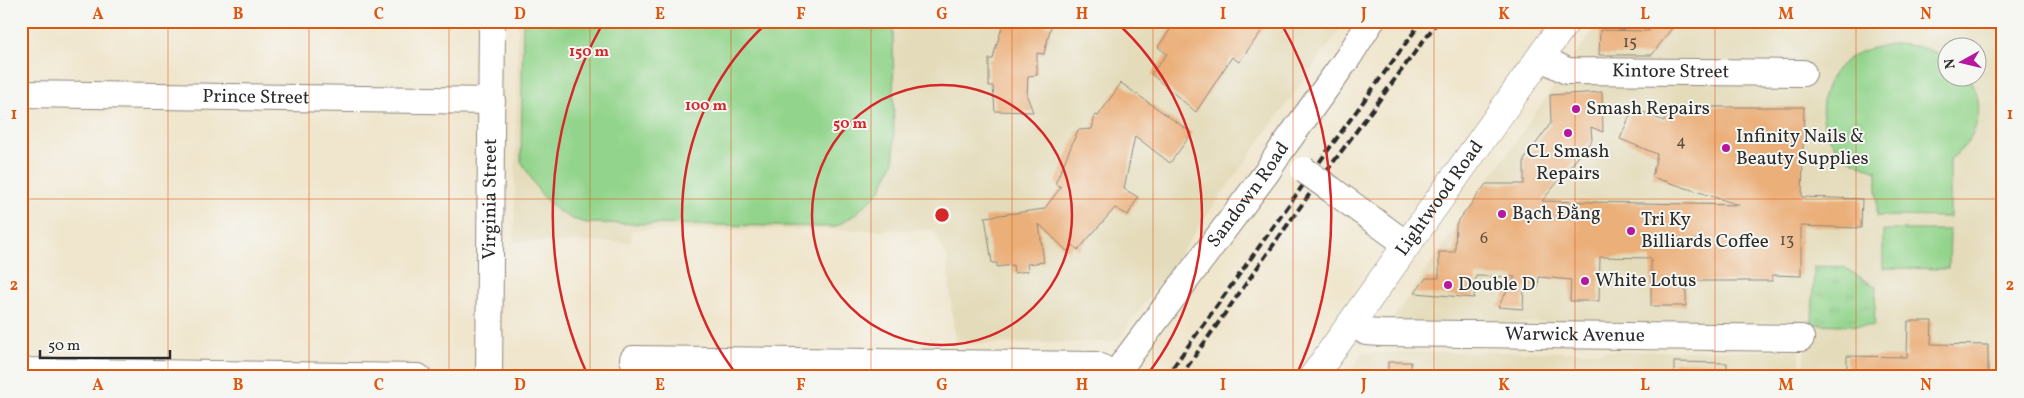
<svg xmlns="http://www.w3.org/2000/svg" width="2024" height="398" font-family="Vollkorn,serif">
	<defs>
		<pattern id="park-tufts" width="24" height="20" patternUnits="userSpaceOnUse" patternTransform="scale(1.25)"><rect width="24" height="20" fill="#92d48b"/><path d="M3 7l-1-3M5 7V3M7 7l1-3M15 17l-1-3M17 17v-4M19 17l1-3" fill="none" stroke="#7eb678"/></pattern>
	</defs>
	<rect width="100%" height="100%" fill="#f6f6f2"/>
	<filter id="ink" filterUnits="userSpaceOnUse"><feTurbulence type="fractalNoise" baseFrequency=".02" numOctaves="2"/><feDisplacementMap in="SourceGraphic" scale="10" xChannelSelector="R" yChannelSelector="G"/><feConvolveMatrix kernelMatrix="1 2 1 2 8 2 1 2 1" color-interpolation-filters="sRGB"/></filter>
	<filter id="wash" filterUnits="userSpaceOnUse"><feTurbulence type="fractalNoise" baseFrequency=".0096" numOctaves="4" result="noise"/><feDisplacementMap in="SourceGraphic" scale="20" xChannelSelector="R" yChannelSelector="G"/><feGaussianBlur stdDeviation="1.12" result="paint"/><feColorMatrix in="noise" values="0 0 0 0 0 0 0 0 0 0 0 0 0 0 0 0 0 1.4 0 .05"/><feComposite in="paint" operator="in"/></filter>
	<g filter="url(#wash)">
		<rect width="100%" height="100%" fill="#f0e6ce"/>
		<path fill="#e4dbba" fill-rule="evenodd" d="M518 21H1342L1338 32 1118 340 1110 342 955 344 947 258 933 230H632L631 242H514Z
			M1599 21H2003V377H1804V323L1409 322 1394 317ZM1946 48H1976V78H1946Z
			M1800 350V377H1346L1363 353Z"/>
		<path fill="#92d48b" stroke="#5e805b" d="M523 21H893L894 161 880 191 853 216 835 227 587 223 572 219 555 209 540 193 521 161Z
			M1891 44C1911 44 1929 48 1946 58V78H1968C1989 105 1977 141 1950 159V217L1877 216V171C1864 167 1851 162 1840 152 1813 126 1818 81 1848 59 1860 50 1877 47 1891 44Z
			M1883 230H1950L1949 269 1883 268Z"/>
		<path fill="url(#park-tufts)" stroke="#5e805b" d="M1814 266 1844 267 1876 287 1874 326 1812 324Z"/>
		<g id="blocks">
			<path fill="#ebaf79" d="M1004 21H1046L1045 25 1051 26 1044 54 1037 53V75L1028 76 1027 96 1033 112 995 111 993 86H989V59H993L995 50Z
				M1176 21H1269L1239 62 1232 57 1196 112 1151 74 1167 54 1158 47Z
				M1650 21H1677L1652 55H1599L1600 30 1649 31Z
				M1121 83 1192 133 1170 163 1135 136 1124 189 1138 197 1128 215 1115 208 1078 250 1073 245 1067 251 1039 224 1044 262 1027 264 1028 271 1014 273 1013 265 997 267V263H992L985 217 1044 209 1061 187 1055 184 1078 130 1092 129 1095 115 1098 116Z
				M1602 92 1603 132 1591 127 1592 140 1542 201 1739 205 1652 177 1657 154 1620 139 1633 108 1664 121 1667 107H1804L1802 197 1862 199 1861 228 1801 226V276L1772 275V281H1686V306H1651V258L1600 257 1599 301H1570L1571 280 1539 277 1538 288H1524L1523 309 1498 307 1515 277 1476 276 1474 298 1415 293 1426 278H1439V252H1455L1456 224 1486 184H1524V160L1551 123 1550 95Z
				M1908 321H1932L1931 344 1988 345V377H1847V356L1907 357Z
				M1388 362H1411L1410 377H1388Z
				M1674 362 1727 363V377H1674Z"/>
		</g>
	</g>
	<g filter="url(#ink)">
		<use href="#blocks" fill-opacity="0" stroke="#8e887c" stroke-width="1"/>
		<g fill="none" stroke-linecap="round" stroke-linejoin="round">
			<defs>
				<g id="minor">
					<path id="s1" d="M1540 57 1567 71 1803 73"/>
					<path id="s2" d="M21 94 492 101"/>
					<path d="M1332 190 1406 244"/>
					<path id="s3" d="M1352 322 1366 332 1381 333 1801 338"/>
					<path d="M633 359 1096 365 1104 369"/>
					<path id="s4" d="M1122 365 1267 172 1279 153 1349 56 1371 21"/>
					<path d="M21 371 418 377"/>
					<path id="s5" d="M489 377 492 21"/>
				</g>
				<g id="major">
					<path id="s6" d="M1313 377 1566 21"/>
				</g>
			</defs>
			<use href="#minor" stroke="#8e887c" stroke-width="28"/>
			<use href="#major" stroke="#8e887c" stroke-width="29"/>
			<use href="#minor" stroke="#fff" stroke-width="26"/>
			<use href="#major" stroke="#fff" stroke-width="28"/>
			<path stroke="#2b2b2b" stroke-width="4" stroke-dasharray="8 4" stroke-linecap="butt" d="M1166 377 1326 153 1422 21
				M1180 377 1303 203 1438 21"/>
			<defs>
				<path id="minor-bridge" d="M1304 170 1332 190"/>
			</defs>
			<use href="#minor-bridge" stroke="#8e887c" stroke-width="28" stroke-linecap="butt"/>
			<use href="#minor-bridge" stroke="#fff" stroke-width="26"/>
		</g>
	</g>
	<path fill="none" stroke="#df570e" stroke-width="1" stroke-opacity="0.55" d="M168 21V377M309 21V377M449 21V377M590 21V377M731 21V377M871 21V377M1012 21V377M1153 21V377M1293 21V377M1434 21V377M1575 21V377M1715 21V377M1856 21V377M21 199H2003"/>
	<g fill="none" stroke="#d62828" stroke-width="2.5">
		<circle cx="942" cy="215" r="130"/>
		<path d="M737 375A260 260 0 0 1 768 22M1116 22A260 260 0 0 1 1147 375"/>
		<path d="M588 376A389 389 0 0 1 603 23M1281 23A389 389 0 0 1 1296 376"/>
	</g>
	<g fill="#b5179e" stroke="#f6f6f2" stroke-width="2">
		<circle cx="1576" cy="109" r="5"/>
		<circle cx="1568" cy="133" r="5"/>
		<circle cx="1726" cy="148" r="5"/>
		<circle cx="1502" cy="214" r="5"/>
		<circle cx="1631" cy="231" r="5"/>
		<circle cx="1585" cy="281" r="5"/>
		<circle cx="1448" cy="285" r="5"/>
	</g>
	<g text-anchor="middle" dominant-baseline="central" stroke-width="4" stroke-linejoin="round" paint-order="stroke">
		<g font-size="16" fill="#5b4c3e">
			<text x="1630" y="43">15</text>
			<text x="1681" y="142">4</text>
			<text x="1484" y="239">6</text>
			<text x="1787" y="241">13</text>
		</g>
		<g font-size="19" fill="#2b2b2b" stroke="#f6f6f2">
			<text stroke="none"><textPath href="#s1" startOffset="134">Kintore Street</textPath></text>
			<text stroke="none"><textPath href="#s2" startOffset="235">Prince Street</textPath></text>
			<text stroke="none"><textPath href="#s4" startOffset="212">Sandown Road</textPath></text>
			<text stroke="none"><textPath href="#s5" startOffset="178">Virginia Street</textPath></text>
			<text stroke="none"><textPath href="#s6" startOffset="219">Lightwood Road</textPath></text>
			<text stroke="none"><textPath href="#s3" startOffset="226">Warwick Avenue</textPath></text>
		</g>
		<g font-size="19" fill="#2b2b2b" stroke="#f6f6f2" text-anchor="start">
			<text x="1586" y="109">Smash Repairs</text>
			<text x="1736" y="137">Infinity Nails &amp;<tspan x="1736" dy="22">Beauty Supplies</tspan></text>
			<text x="1568" y="152" text-anchor="middle">CL Smash<tspan x="1568" dy="22">Repairs</tspan></text>
			<text x="1512" y="214">Bạch Đằng</text>
			<text x="1641" y="220">Tri Ky<tspan x="1641" dy="22">Billiards Coffee</tspan></text>
			<text x="1595" y="281">White Lotus</text>
			<text x="1458" y="285">Double D</text>
		</g>
	</g>
	<circle cx="942" cy="215" r="8" fill="#d62828" stroke="#f6f6f2" stroke-width="2.5"/>
	<g font-size="15" text-anchor="middle" font-weight="bold" fill="#d62828" stroke="#f6f6f2" stroke-width="4" stroke-linejoin="round" paint-order="stroke">
		<text x="589" y="56">150 m</text>
		<text x="706" y="110">100 m</text>
		<text x="850" y="128">50 m</text>
	</g>
	<rect width="2024" height="398" fill="none" stroke="#f6f6f2" stroke-width="55"/>
	<g transform="translate(1962 62) rotate(262)"><circle r="24" fill="#f6f6f2" stroke="#a5a5a2"/>
	<path d="M0-4L9 19L0 12L-9 19Z" fill="#b5179e"/>
	<text y="-8" font-size="14" font-weight="bold" text-anchor="middle" fill="#2b2b2b">N</text>
	</g>
	<path d="M40 350v8h130v-8" fill="none" stroke="#2b2b2b" stroke-width="2.5"/>
	<text x="48" y="350" font-size="15" fill="#2b2b2b" stroke="#f6f6f2" stroke-width="4" paint-order="stroke">50 m</text>
	<rect x="28" y="28" width="1968" height="342" fill="none" stroke="#df570e" stroke-width="2"/>
	<g font-size="16" text-anchor="middle" font-weight="bold" fill="#df570e">
		<text x="98" y="19">A</text>
		<text x="238" y="19">B</text>
		<text x="379" y="19">C</text>
		<text x="520" y="19">D</text>
		<text x="660" y="19">E</text>
		<text x="801" y="19">F</text>
		<text x="942" y="19">G</text>
		<text x="1082" y="19">H</text>
		<text x="1223" y="19">I</text>
		<text x="1364" y="19">J</text>
		<text x="1504" y="19">K</text>
		<text x="1645" y="19">L</text>
		<text x="1786" y="19">M</text>
		<text x="1926" y="19">N</text>
		<text x="14" y="119">1</text>
		<text x="2010" y="119">1</text>
		<text x="14" y="290">2</text>
		<text x="2010" y="290">2</text>
		<text x="98" y="390">A</text>
		<text x="238" y="390">B</text>
		<text x="379" y="390">C</text>
		<text x="520" y="390">D</text>
		<text x="660" y="390">E</text>
		<text x="801" y="390">F</text>
		<text x="942" y="390">G</text>
		<text x="1082" y="390">H</text>
		<text x="1223" y="390">I</text>
		<text x="1364" y="390">J</text>
		<text x="1504" y="390">K</text>
		<text x="1645" y="390">L</text>
		<text x="1786" y="390">M</text>
		<text x="1926" y="390">N</text>
	</g>
</svg>
